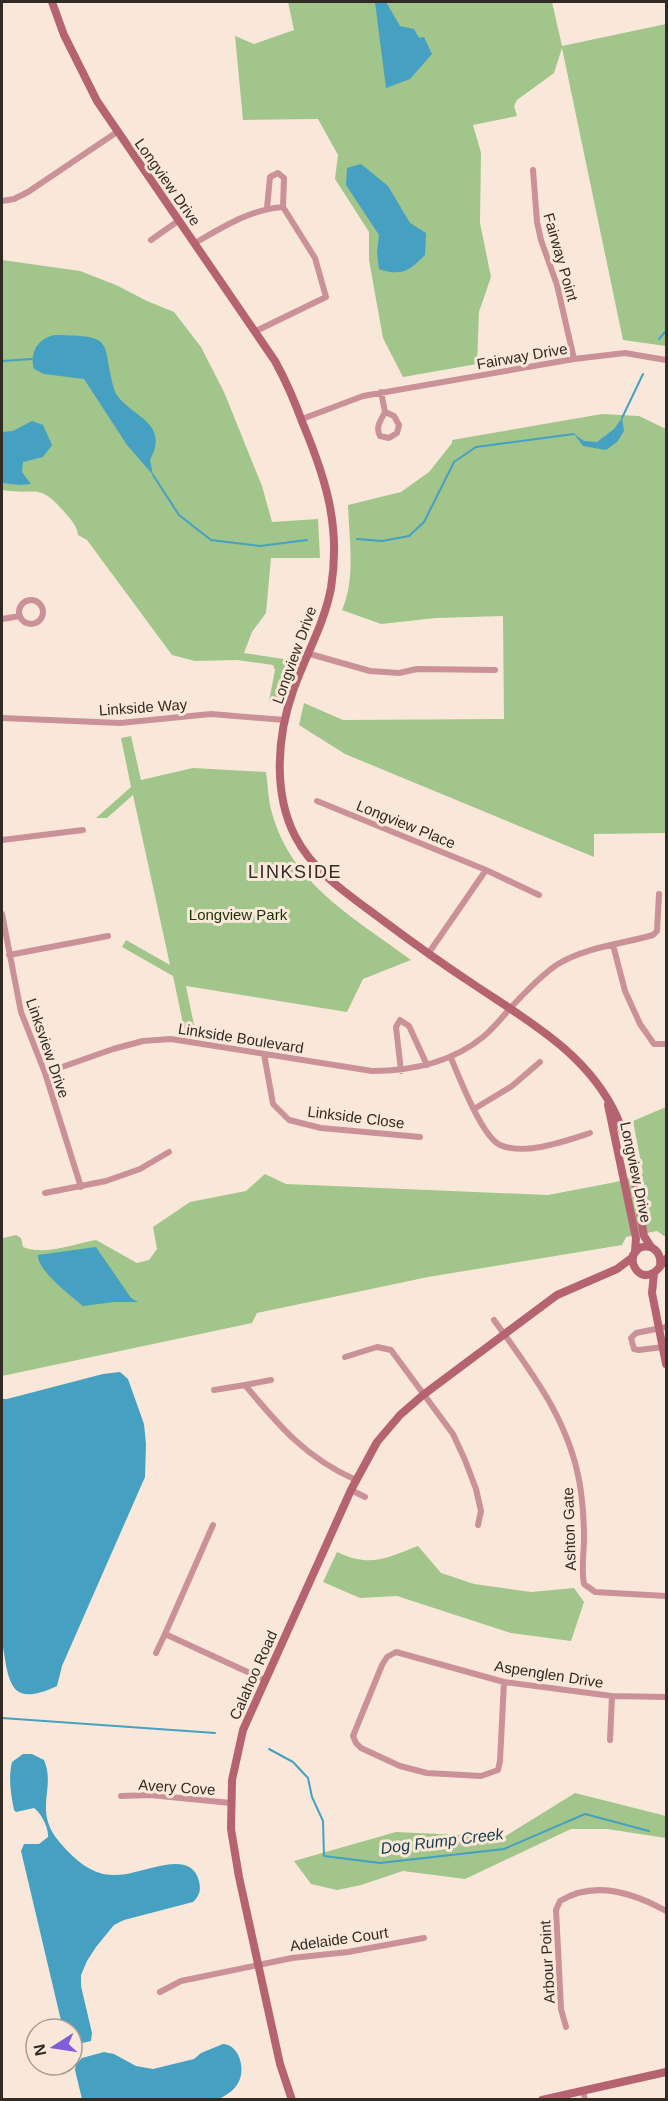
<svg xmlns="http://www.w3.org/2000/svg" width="668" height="2101" font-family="Arial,sans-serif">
	<rect width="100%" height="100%" fill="#f9e8d9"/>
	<path fill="#a1c58a" d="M288 2H552L562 46 666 24V346L623 340 562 48 554 73 517 100 514 106 517 116 473 125 481 153 480 223 491 277 479 312 477 364 403 377 383 338 369 260V232L335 179 338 155 318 119 243 120 235 36 254 44 294 30Z
		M2 260 80 271 116 285 147 301 174 312 201 347 224 392 262 486 272 522 318 519 320 558H271L266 613 252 632 244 653 290 660 276 703 269 701 275 670 273 665 237 660 195 661 172 655 87 540 78 535C77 526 72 521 66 514 38 481 38 496 2 490Z
		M602 414 639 416 666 429V833L594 834V857L345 754 299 725 304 703 343 720 504 719 503 616 436 618 381 624 342 610C356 578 349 539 348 505L401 492 429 472 452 443V440Z
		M131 736 141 780 193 768 266 772C268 785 268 800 272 813 292 885 355 918 411 960L363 979 347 1012 186 986 195 1030 184 1028 173 976 122 947 126 940 170 965 133 795 107 818H96L131 787 121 738Z
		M666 1107V1235L664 1236 657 1231 626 1237 622 1245 428 1277 257 1313 252 1323 2 1376V1237L3 1238 16 1235 21 1238 23 1247C44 1256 74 1244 96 1240L137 1263 149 1260 157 1249 153 1227 190 1202 246 1191 265 1174 286 1184 548 1195 616 1182 643 1173 633 1121Z
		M418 1546 441 1573 474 1584 531 1592 574 1588 584 1602 571 1641 511 1633 397 1596 360 1598 323 1582 337 1552C371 1568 386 1558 418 1546Z
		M575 1793 666 1816V1838L607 1829H571L465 1879 403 1871 361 1885 337 1890 311 1884 294 1861 396 1832 504 1837Z"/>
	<path fill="#45a0c2" d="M375 2H386L400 26 414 29 419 38 424 37 432 54 410 79 386 88Z
		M361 164 388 186 410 223 426 233 425 255C410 270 402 277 379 269L377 253 379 235 346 185 347 168Z
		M54 335C118 336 100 340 115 392 129 417 171 421 150 460L153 475 127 445 84 379 44 374 34 369C29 352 38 339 54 335Z
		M622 418 624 431 617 442 606 450 583 446 574 434 584 441 597 442 614 429Z
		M32 421 43 425 52 445 43 457 23 462 22 472 31 484 20 485 2 483V432L13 431Z
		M96 1247 131 1298 138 1302H114L83 1306C71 1296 37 1270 38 1255Z
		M120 1372 128 1379 144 1424 146 1444 145 1477 62 1666 57 1686C8 1709 9 1681 2 1641V1399H7L103 1374Z
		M23 1754H32L44 1760C56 1788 34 1809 57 1839 69 1854 84 1869 103 1874 113 1876 126 1875 135 1872 155 1868 192 1852 199 1881 201 1890 200 1895 193 1902L124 1920 114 1925 96 1947 87 1961 81 1975V1986L92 2033 91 2041 73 2045 72 2029H63L21 1851 24 1844H39L48 1837C49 1828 41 1813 34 1808L16 1812 14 1810C11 1794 8 1779 12 1762Z
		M223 2044C240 2045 246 2070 238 2083 234 2091 226 2095 219 2099H82L75 2070 76 2064 82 2058 104 2052 114 2054 136 2066 153 2069 194 2059 201 2053Z"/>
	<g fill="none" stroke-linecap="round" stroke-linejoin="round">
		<path stroke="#45a0c2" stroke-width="2" d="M659 339 666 331
			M2 361 32 359
			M622 418 643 374
			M153 475 179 515 211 540 260 546 307 540
			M357 539 382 541 409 536 424 522 454 462 476 447 574 434
			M2 1718 215 1733
			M269 1749 293 1762 308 1778 312 1797 323 1821 324 1856 380 1863 504 1849 585 1814 649 1831"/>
		<path stroke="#cb9198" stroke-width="6" d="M533 170 537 222 541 240 557 285 574 359
			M2 201 14 199 28 192 117 132
			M267 208 270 177 278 173 284 178 283 207
			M151 240 178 221
			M195 243C223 227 251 209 283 207
			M256 331 326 297 315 258 283 207
			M381 392 385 412C381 420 375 427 380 436L389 438 397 433 399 425 394 416 385 412
			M302 419 363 396 574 359 625 353 666 360
			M19 612a12 12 0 1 1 24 0a12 12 0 1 1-24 0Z
			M2 619 20 616
			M310 654 370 671 399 673 417 669 495 670
			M2 718 120 723 211 714 285 720
			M317 801 486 870 539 895
			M2 840 83 830
			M2 914 21 1012 45 1073 81 1187
			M613 945 625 991 640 1024 654 1044H666
			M428 954 486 870
			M9 955 108 936
			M264 1054 273 1104 289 1120 321 1128 420 1137
			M451 1058C459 1077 482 1137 500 1145 525 1156 565 1141 590 1133
			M401 1071 396 1027 400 1020 409 1026 427 1065
			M45 1073 113 1049 143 1041 171 1039 372 1071C412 1071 451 1063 483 1037 494 1028 504 1015 514 1004 528 990 541 975 558 964 586 947 622 944 653 935L657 931 659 894
			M474 1109 512 1086 540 1062
			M45 1193 106 1181 140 1169 169 1152
			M494 1320C533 1374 572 1424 581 1492 583 1507 584 1523 584 1538 584 1554 581 1569 584 1584L595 1592 666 1596
			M663 1347 639 1350 634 1349 631 1338 636 1333 666 1327
			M345 1357 377 1347 391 1350 453 1434 465 1460 476 1489 481 1511 478 1525
			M245 1385 271 1380
			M214 1390 245 1385C279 1426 306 1458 356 1480
			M351 1490 365 1497
			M213 1525 165 1634 265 1680
			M156 1653 165 1634
			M504 1682 500 1761 498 1770 481 1776 427 1773 400 1766 361 1748 356 1743 353 1736 382 1665 387 1657 396 1652 504 1682 612 1696 666 1697
			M610 1740 612 1696
			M121 1796 150 1795 231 1803
			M160 1992 181 1981 292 1958 348 1952 424 1938
			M566 2027 561 2009 556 1910 560 1901C594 1880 634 1893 666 1911
			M583 2090 585 2100"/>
		<path stroke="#b66371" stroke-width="8" d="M52 2 64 35 97 101 275 361C286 381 295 402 303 424 326 479 341 527 331 588 324 625 305 656 293 691 277 736 273 793 295 836 314 873 349 895 381 919 413 943 444 965 476 986 530 1022 589 1055 617 1117 633 1152 637 1198 644 1236L651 1247
			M608 1105 636 1238 635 1251
			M660 1266C662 1252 652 1243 639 1248L633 1255C631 1267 640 1280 653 1273 658 1271 662 1263 666 1259
			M654 1273 652 1293 666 1364
			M292 2100 280 2064 239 1877 231 1829 232 1780 243 1730 351 1490 377 1442 400 1415 423 1395 557 1295 617 1269 633 1257
			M542 2100 666 2072"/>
	</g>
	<g text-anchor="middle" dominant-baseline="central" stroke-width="6" stroke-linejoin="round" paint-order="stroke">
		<g font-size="15" fill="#312a25" stroke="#f9e8d9">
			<text transform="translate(168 182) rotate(55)">Longview Drive</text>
			<text transform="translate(561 257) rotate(74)">Fairway Point</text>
			<text transform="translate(522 356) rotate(-10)">Fairway Drive</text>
			<text transform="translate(294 655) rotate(-70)">Longview Drive</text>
			<text transform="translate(143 707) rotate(-4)">Linkside Way</text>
			<text transform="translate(406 824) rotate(22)">Longview Place</text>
			<text transform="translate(241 1038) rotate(9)">Linkside Boulevard</text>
			<text transform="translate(48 1048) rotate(71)">Linksview Drive</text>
			<text transform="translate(356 1117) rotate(7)">Linkside Close</text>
			<text transform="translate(636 1172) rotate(78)">Longview Drive</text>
			<text transform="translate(569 1529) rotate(-92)">Ashton Gate</text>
			<text transform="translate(549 1674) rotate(9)">Aspenglen Drive</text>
			<text transform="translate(253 1675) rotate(-66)">Calahoo Road</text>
			<text transform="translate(177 1787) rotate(4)">Avery Cove</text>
			<text transform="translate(339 1939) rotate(-8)">Adelaide Court</text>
			<text transform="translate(547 1962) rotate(-93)">Arbour Point</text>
		</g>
		<g font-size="15" fill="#193204" stroke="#f9e8d9">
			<text x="238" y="914">Longview Park</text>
		</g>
		<g font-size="16" font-style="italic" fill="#143c4b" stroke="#f9e8d9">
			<text transform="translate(442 1841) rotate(-7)">Dog Rump Creek</text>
		</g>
		<g font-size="18" letter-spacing="1.5" fill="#312a25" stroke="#f9e8d9">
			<text x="295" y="872">LINKSIDE</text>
		</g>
	</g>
	<rect width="668" height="2101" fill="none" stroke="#312a25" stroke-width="6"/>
	<g transform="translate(54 2047) rotate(258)"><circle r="28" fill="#f9e8d9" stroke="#a99c91" stroke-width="1.5"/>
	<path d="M0-4.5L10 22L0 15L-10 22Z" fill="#805ed9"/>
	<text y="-9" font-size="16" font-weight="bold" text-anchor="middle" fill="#312a25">N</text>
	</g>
</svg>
